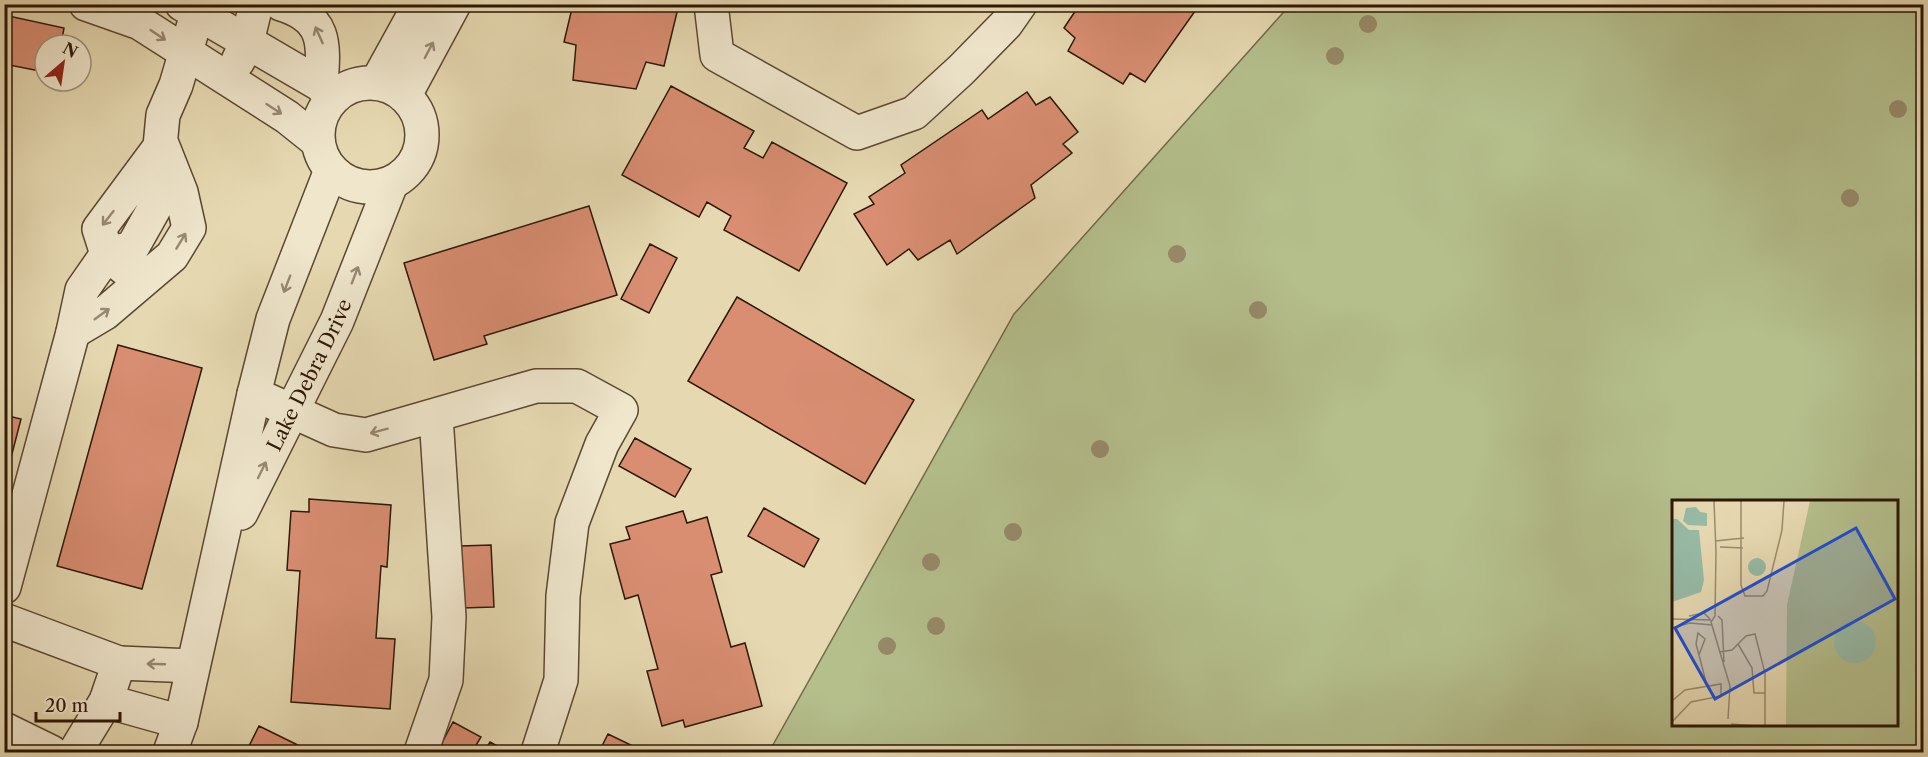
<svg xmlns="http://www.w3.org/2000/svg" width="1928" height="757" font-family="'Libre Caslon Text',serif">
	<rect width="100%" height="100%" fill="#e6d9b1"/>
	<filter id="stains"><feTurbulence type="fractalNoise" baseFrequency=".00333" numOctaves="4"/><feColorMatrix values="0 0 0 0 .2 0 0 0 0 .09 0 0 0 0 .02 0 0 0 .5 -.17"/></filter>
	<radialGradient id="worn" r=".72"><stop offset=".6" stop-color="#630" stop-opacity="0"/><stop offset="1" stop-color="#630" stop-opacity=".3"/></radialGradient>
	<path fill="#b4bf8c" stroke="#706b49" stroke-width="1.5" fill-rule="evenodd" d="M1290 5H1923V752H769L1014 314ZM1673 502H1896V726H1673Z"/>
	<path fill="#d98e72" stroke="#2d1706" stroke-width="1.5" d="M573 4H679L664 66 646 62 636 89 573 80 576 45 564 42Z
		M1080 4H1200L1145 82 1130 73 1123 84 1068 51 1075 38 1064 28Z
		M4 15 64 28 61 45H45V72L4 64Z
		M671 86 754 131 744 148 763 158 772 142 847 183 799 271 724 230 731 216 707 202 699 217 622 175Z
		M1027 92 1036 105 1050 97 1078 132 1063 144 1072 153 1031 185 1035 198 957 254 950 240 918 260 909 249 887 265 854 214 874 204 869 197 905 173 901 165 982 110 988 119Z
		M589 206 617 295 484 336 487 344 434 360 404 263Z
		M650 244 677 258 649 313 621 299Z
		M737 297 914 400 865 484 688 381Z
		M118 345 202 368 142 589 57 566Z
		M4 415 21 419 5 481H4Z
		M635 438 691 469 675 497 619 466Z
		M309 499 391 505 387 567 381 566 376 638 395 639 390 709 291 702 300 571 287 570 291 511 309 512Z
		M764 508 819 539 804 567 748 536Z
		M683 511 687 523 707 517 722 572 711 575 731 647 745 643 762 706 685 727 683 720 662 726 647 671 658 669 638 595 625 599 610 544 630 539 626 527Z
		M491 545 494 607 462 608 460 546Z
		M453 722 481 737 472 752H437Z
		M259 726 312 752H246Z
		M608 734 645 752H599Z
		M490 742 508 752H484Z"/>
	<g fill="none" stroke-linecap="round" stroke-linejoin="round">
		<defs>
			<g id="minor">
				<path d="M86 4 140 23 287 117 317 141"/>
				<path d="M182 4 321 85 332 98"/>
				<path d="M281 4C327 18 324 44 321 85"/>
				<path d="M711 4 717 55 857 133 914 113 961 70 1006 24 1020 4"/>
				<path d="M238 61 247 42 255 9"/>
				<path d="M377 82 420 4"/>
				<circle cx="370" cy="135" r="52"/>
				<path d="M405 95 454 4"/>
				<path d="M140 281 107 254 99 229 162 144 181 192 189 228 172 256 105 313 73 332 82 290 107 254 132 248 154 209 163 115 176 85 200 4"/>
				<path d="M254 394 334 430 366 435 536 386H577L621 410 602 444 572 523 563 596 561 680 538 752"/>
				<path id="s1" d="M241 513 337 321 391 184"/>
				<path d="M4 587 73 332"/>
				<path d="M4 620 119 663 106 701 75 752"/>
				<path d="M119 663 193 666"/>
				<path d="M106 701 181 722"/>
				<path d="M4 729 51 752"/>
				<path d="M170 752 181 722 254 394 273 319 331 170"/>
				<path d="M421 752 446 680 449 617 436 416"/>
			</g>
		</defs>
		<use href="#minor" stroke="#5b4831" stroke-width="36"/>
		<use href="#minor" stroke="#efe6cc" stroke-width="33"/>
	</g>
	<g fill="#978a69">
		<circle cx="1368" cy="24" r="9"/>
		<circle cx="1335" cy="56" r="9"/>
		<circle cx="1898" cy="109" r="9"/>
		<circle cx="1850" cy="198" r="9"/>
		<circle cx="1177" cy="254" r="9"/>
		<circle cx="1258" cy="310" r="9"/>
		<circle cx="1100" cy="449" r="9"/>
		<circle cx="1013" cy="532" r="9"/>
		<circle cx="931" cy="562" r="9"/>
		<circle cx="936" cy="626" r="9"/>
		<circle cx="887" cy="646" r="9"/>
	</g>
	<defs><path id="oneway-shaft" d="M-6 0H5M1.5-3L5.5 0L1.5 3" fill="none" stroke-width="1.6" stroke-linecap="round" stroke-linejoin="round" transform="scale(1.5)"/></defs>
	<g stroke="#988973">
		<use href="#oneway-shaft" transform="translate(158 35) rotate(34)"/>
		<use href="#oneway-shaft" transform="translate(319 35) rotate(-114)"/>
		<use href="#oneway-shaft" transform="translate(429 50) rotate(-62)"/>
		<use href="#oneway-shaft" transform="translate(274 109) rotate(33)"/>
		<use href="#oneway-shaft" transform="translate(108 218) rotate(128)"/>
		<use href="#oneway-shaft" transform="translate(181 241) rotate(-59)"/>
		<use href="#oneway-shaft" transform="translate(355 275) rotate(-69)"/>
		<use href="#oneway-shaft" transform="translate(287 284) rotate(111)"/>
		<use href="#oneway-shaft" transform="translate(102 314) rotate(-36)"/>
		<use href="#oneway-shaft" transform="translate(379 431) rotate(165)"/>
		<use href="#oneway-shaft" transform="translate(262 470) rotate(-64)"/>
		<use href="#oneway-shaft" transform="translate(156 664) rotate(-178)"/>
	</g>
	<g text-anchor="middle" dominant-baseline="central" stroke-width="4.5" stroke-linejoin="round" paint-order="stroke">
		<g font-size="20" fill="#2d1706" stroke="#efe6cc">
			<text stroke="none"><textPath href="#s1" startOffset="154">Lake Debra Drive</textPath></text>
		</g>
	</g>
	<g transform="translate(1672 500)">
		<rect width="226" height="226" fill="#e6d9b1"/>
		<path d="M138 1H226V226H114L115 105Z" fill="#b4bf8c"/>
		<path d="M24 7 28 12 35 13V26L16 25 11 21 14 8ZM0 19H5L17 30H27L32 80 29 92 0 102ZM76 67a9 9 0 1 1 18 0a9 9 0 1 1-18 0ZM162 142a21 21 0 1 1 42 0a21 21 0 1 1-42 0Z" fill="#97bba7"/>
		<path fill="none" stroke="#9c8b6d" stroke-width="1.5" d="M42 1 44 52M69 1V85L73 96H91L95 91 110 30 112 1M43 41 72 38M48 47 71 48M44 51 43 116 39 122 58 186 56 219M17 116 32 113 38 119M46 116 50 120 52 162M0 119 39 120M0 128 18 123 40 125M26 133 33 139 27 155 24 144ZM66 144 80 168 82 193H93M47 152 60 150 74 136 83 134 93 173V226M27 155 35 186M0 201 13 190 49 184V196L19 202 0 222M59 224 83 226"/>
		<path fill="#1d4ed8" fill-opacity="0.15" stroke="#1d4ed8" stroke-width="3" d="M184 28 223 99 43 199 3 128Z"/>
		<rect width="226" height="226" fill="none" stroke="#2d1706" stroke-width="3"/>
	</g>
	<rect width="1928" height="757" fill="none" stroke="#e6d9b1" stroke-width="24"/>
	<rect x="6" y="6" width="1916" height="745" fill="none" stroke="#2d1706" stroke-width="3"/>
	<rect x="12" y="12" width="1904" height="733" fill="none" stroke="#2d1706" stroke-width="1.5"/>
	<g transform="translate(63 63) rotate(29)"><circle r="28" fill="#efe6cc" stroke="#a1937d" stroke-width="1.5"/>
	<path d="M0-4.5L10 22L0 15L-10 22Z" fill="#8f2418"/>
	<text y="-9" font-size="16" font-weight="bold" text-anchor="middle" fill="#2d1706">N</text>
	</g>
	<path d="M36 712v9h84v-9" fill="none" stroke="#2d1706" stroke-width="3"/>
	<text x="45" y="712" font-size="18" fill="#2d1706" stroke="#efe6cc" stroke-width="4.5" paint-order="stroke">20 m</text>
	<rect width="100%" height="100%" filter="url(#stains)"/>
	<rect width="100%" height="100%" fill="url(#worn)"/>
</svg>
